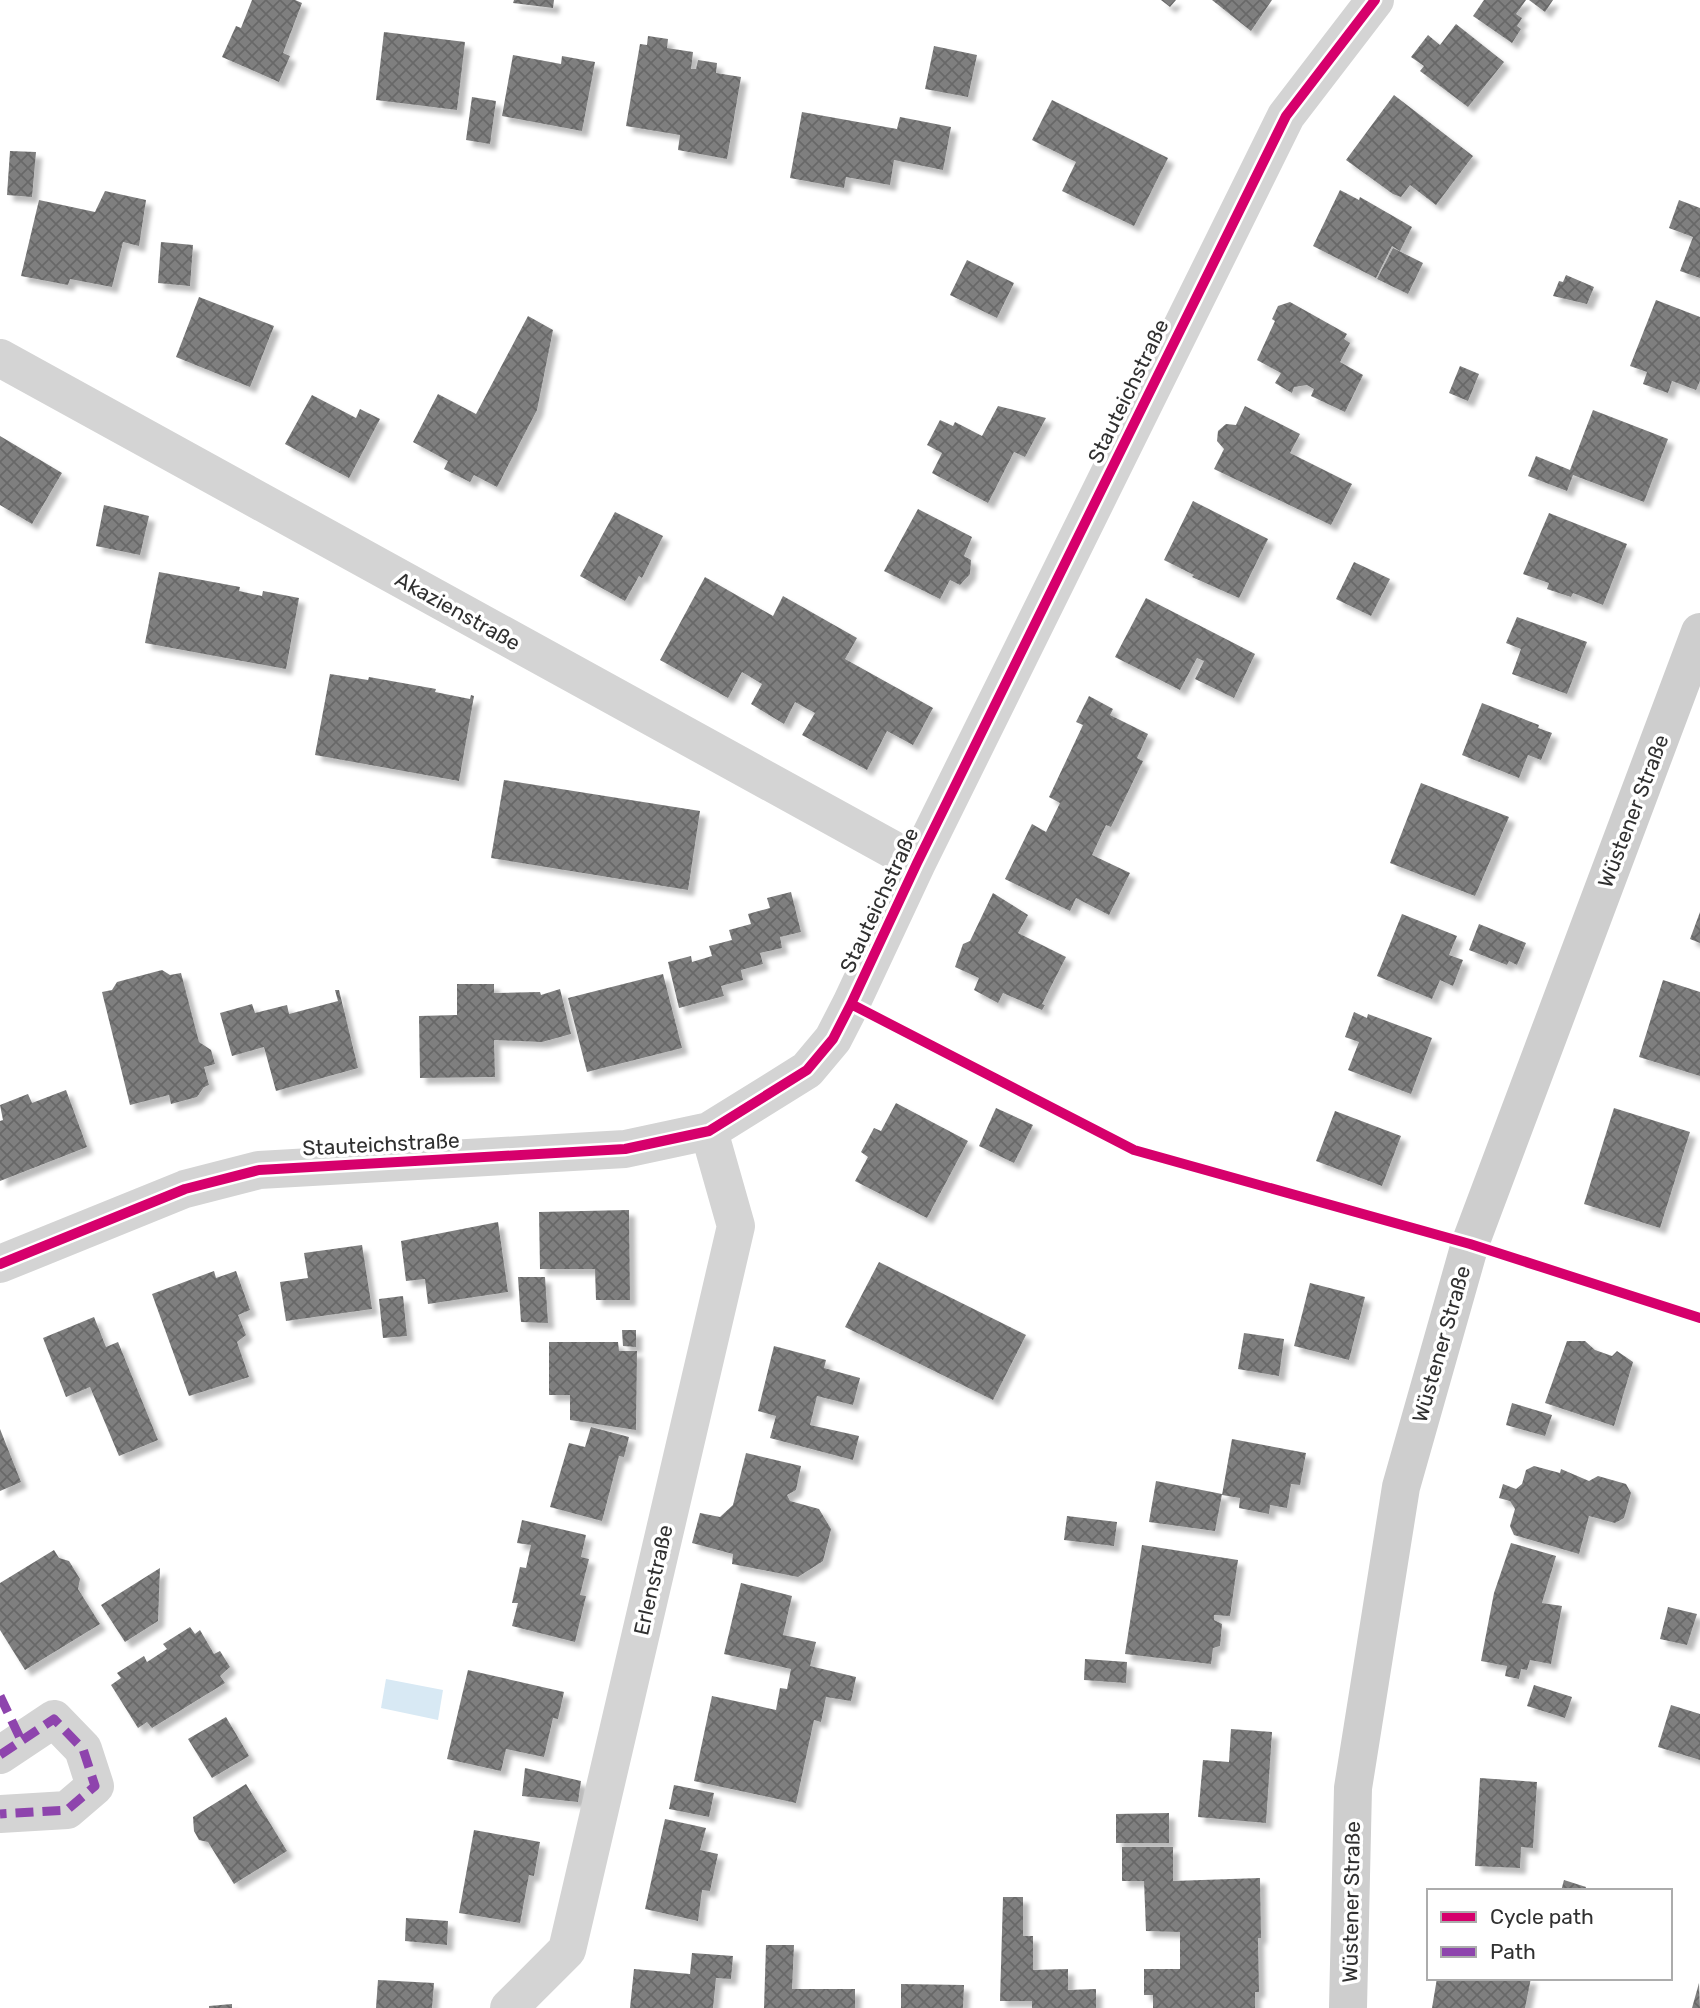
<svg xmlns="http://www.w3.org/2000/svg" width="1700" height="2008" font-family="Rubik,sans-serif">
	<defs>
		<pattern id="building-cross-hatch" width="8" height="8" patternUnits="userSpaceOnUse" patternTransform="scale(1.75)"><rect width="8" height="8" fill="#7f7f7f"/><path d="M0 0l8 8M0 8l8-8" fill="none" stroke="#686868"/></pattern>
		<filter id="shadow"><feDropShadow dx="6" dy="6" stdDeviation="2" flood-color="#0004"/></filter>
	</defs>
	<rect width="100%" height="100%" fill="#fff"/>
	<path fill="#d8e9f4" d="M386 1679 443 1690 438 1720 381 1708Z"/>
	<path fill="url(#building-cross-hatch)" filter="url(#shadow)" d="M252 0H295L302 3 283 53 290 56 279 82 222 57 236 26 241 28Z
		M514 0H554L553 8 513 3Z
		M1161 0H1176L1170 7Z
		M1212 0H1272L1251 31Z
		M1484 0H1526L1516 14 1522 18 1517 26 1521 29 1512 43 1473 16Z
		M1529 0H1553L1545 12Z
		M1456 24 1504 62 1468 107 1420 71 1424 66 1411 57 1428 35 1440 45Z
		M384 32 465 42 457 110 376 100Z
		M648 36 668 39 667 48 693 52 691 69H696L698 60 717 63 716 73 741 77 727 159 678 150 680 135 626 126 640 44 647 45Z
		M934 46 977 55 968 97 925 89Z
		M513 55 561 64 562 56 595 62 582 131 502 116Z
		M1394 95 1473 156 1436 205 1410 185 1401 197 1393 194 1346 160Z
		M472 97 496 101 490 144 466 140Z
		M1052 100 1168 158 1134 226 1062 191 1076 162 1032 140Z
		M802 112 897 129 900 117 951 127 943 170 894 160 890 185 846 177 844 188 790 178Z
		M10 151 36 152 32 197 7 195Z
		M1340 190 1359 200 1360 197 1412 227 1400 251 1392 246 1376 278 1313 246Z
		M105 191 146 200 139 246 123 242 112 287 70 279 68 285 21 276 39 200 95 212Z
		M1679 200 1700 208V278L1680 271 1693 237 1669 228Z
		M161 242 193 245 190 286 158 283Z
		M1393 248 1423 263 1408 294 1377 279Z
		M967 260 1014 283 997 318 950 295Z
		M1566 275 1594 287 1587 304 1553 296 1559 281 1563 282Z
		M199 297 274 326 250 387 176 357Z
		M1656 300 1700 317V381L1696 390 1672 381 1668 393 1643 384 1647 372 1630 366Z
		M1290 302 1347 334 1344 339 1350 343 1340 362 1363 375 1345 412 1311 396 1314 389 1307 385 1294 387 1292 393 1275 383 1281 373 1257 360 1275 321 1272 319 1278 306Z
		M528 316 553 330 537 410 497 487 474 475 470 482 444 469 448 461 413 442 438 394 476 414Z
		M1460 366 1479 374 1468 401 1449 393Z
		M312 395 356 418 360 409 380 419 349 478 285 444Z
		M998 406 1046 418 1025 457 1014 452 988 503 932 473 942 453 927 445 940 420 953 426 955 422 982 436Z
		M1245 406 1300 434 1290 453 1352 484 1331 525 1214 469 1224 449 1217 441 1218 431 1226 424 1236 425Z
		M1593 410 1668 439 1644 502 1573 475 1567 491 1528 476 1536 456 1570 470Z
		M0 436 62 473 32 524 0 505Z
		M1193 501 1268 539 1239 598 1192 577 1194 575 1164 560Z
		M104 505 149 516 140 555 96 546Z
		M918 509 972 537 964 556 971 560 970 574 960 585 950 580 940 599 884 571Z
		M615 512 663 536 642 578 639 576 625 601 580 576Z
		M1549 513 1627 544 1603 605 1573 593 1571 597 1547 589 1549 583 1523 574Z
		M1354 562 1390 579 1371 616 1336 599Z
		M159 572 240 587 239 591 262 596 263 591 299 598 286 669 145 643Z
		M705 577 773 616 783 596 857 638 845 659 933 708 913 745 887 731 867 770 802 735 815 713 795 702 784 724 751 704 762 684 742 672 728 698 660 660Z
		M1146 598 1255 654 1234 698 1195 679 1204 661 1197 658 1180 690 1115 657Z
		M1517 617 1587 642 1567 694 1512 674 1521 649 1506 643Z
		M330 674 368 680 369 677 436 689 435 692 470 699 471 695 474 696 459 781 315 755Z
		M1089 696 1113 709 1110 715 1148 734 1137 758 1143 761 1111 827 1106 825 1092 855 1130 873 1109 915 1076 898 1070 911 1005 879 1032 824 1046 832 1060 803 1049 797 1083 725 1076 722Z
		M1482 703 1539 725 1538 728 1552 733 1541 760 1528 755 1519 778 1462 755Z
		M504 780 700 811 688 890 491 858Z
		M1421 783 1509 817 1475 896 1390 863Z
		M791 892 801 932 780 937 782 948 760 953 763 964 741 970 743 980 721 986 724 996 679 1008 668 962 691 956 692 962 712 956 709 946 732 940 729 930 751 924 748 914 770 908 767 898Z
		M993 893 1028 915 1018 933 1066 957 1042 1004 1045 1005 1042 1010 1003 993 998 1003 974 990 979 978 955 967 963 944 970 941Z
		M1700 912V943L1690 939Z
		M1402 914 1457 936 1449 955 1463 960 1453 986 1440 980 1432 999 1377 976Z
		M1479 924 1526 943 1517 965 1509 961 1507 965 1469 950Z
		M162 970 170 975 181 973 199 1042 211 1050 215 1064 204 1067 209 1085 204 1087 197 1097 171 1104 169 1095 130 1105 102 992 112 990 117 982Z
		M663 974 682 1048 587 1072 568 998Z
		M1663 980 1700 992V1076L1639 1057Z
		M457 984H494V993L540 992 541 995 560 989 571 1034 542 1042 494 1040 495 1077 420 1078 419 1016 457 1015Z
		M335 990H339L358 1068 276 1091 264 1047 232 1056 220 1013 252 1004 255 1013 287 1005 289 1014 338 1001Z
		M1354 1012 1367 1018 1368 1014 1432 1038 1411 1094 1348 1070 1359 1042 1345 1037Z
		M66 1090 87 1147 0 1181V1121L3 1120 0 1105 28 1094 32 1103Z
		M896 1103 968 1141 927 1218 855 1181 868 1157 861 1152 874 1128 881 1131Z
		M996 1108 1033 1125 1014 1163 979 1146Z
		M1614 1108 1690 1132 1660 1228 1584 1204Z
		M1335 1111 1401 1136 1382 1186 1316 1161Z
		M629 1210 630 1300H596L595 1269H540L539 1212Z
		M498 1222 508 1292 428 1304 425 1279 406 1281 401 1241Z
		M362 1245 372 1309 286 1321 280 1282 308 1278 304 1253Z
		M879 1262 1026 1335 993 1400 845 1327Z
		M214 1271 216 1278 236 1271 250 1310 238 1315 246 1335 237 1342 249 1377 189 1396 152 1294Z
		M518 1277H545L548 1323 521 1322Z
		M1310 1283 1365 1297 1349 1360 1294 1346Z
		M403 1296 407 1336 383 1338 379 1299Z
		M94 1317 106 1347 118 1342 158 1440 119 1456 90 1387 66 1397 43 1338Z
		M622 1330H636V1347L623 1346Z
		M1244 1333 1284 1339 1279 1376 1238 1369Z
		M1567 1341H1585L1595 1350 1612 1356 1617 1351 1633 1362 1614 1426 1545 1403Z
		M549 1342H618L619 1351H637L636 1430 570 1420V1395H549Z
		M774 1346 826 1360 824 1368 860 1378 853 1405 817 1396 810 1425 859 1436 853 1460 770 1438 776 1416 758 1411Z
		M1512 1403 1552 1415 1545 1436 1506 1425Z
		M591 1427 629 1437 624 1457 619 1456 602 1521 550 1507 569 1443 585 1447Z
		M0 1429 21 1482 0 1491Z
		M1232 1439 1306 1453 1300 1485 1291 1484 1287 1508 1270 1505 1269 1514 1239 1508 1240 1498 1222 1495Z
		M746 1453 801 1466 796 1490 787 1495 790 1501 819 1509 831 1529 823 1561 798 1577 732 1564 733 1554 692 1543 700 1513 720 1517 733 1505Z
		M1534 1466 1560 1473 1561 1469 1589 1481 1598 1476 1626 1484 1631 1493 1624 1518 1615 1523 1589 1516 1579 1554 1514 1535 1510 1526 1515 1509 1510 1501 1499 1498 1503 1484 1516 1489 1522 1484 1526 1470Z
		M1156 1481 1222 1494 1215 1531 1149 1522Z
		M1067 1516 1117 1522 1114 1546 1064 1540Z
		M522 1520 586 1535 581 1557 589 1559 580 1595 586 1596 575 1642 512 1626 518 1603H512L520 1567 526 1568 531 1545 517 1543Z
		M1511 1543 1556 1556 1542 1603 1562 1606 1551 1664 1530 1660 1527 1670 1521 1669 1519 1679 1505 1676 1507 1666 1481 1661 1494 1593Z
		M1142 1545 1238 1560 1230 1616 1214 1615V1620L1222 1624 1220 1646 1213 1648 1211 1664 1125 1654Z
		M54 1550 59 1558 69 1561 80 1579 78 1589 100 1624 25 1670 0 1630V1583Z
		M160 1568 158 1621 125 1642 101 1605Z
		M741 1583 792 1596 783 1635 816 1642 810 1666 856 1677 851 1701 826 1697 821 1722 814 1720 796 1803 694 1781 712 1696 776 1710 780 1688 787 1689 791 1669 724 1654Z
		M1668 1607 1697 1614 1687 1645 1660 1639Z
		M190 1627 195 1634 200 1630 214 1654 220 1651 230 1667 220 1676 225 1683 152 1728 147 1722 138 1728 111 1685 121 1678 117 1673 144 1656 147 1662 167 1649 163 1644Z
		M1085 1659 1127 1662 1126 1683 1084 1680Z
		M468 1670 564 1692 558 1719 553 1718 544 1757 506 1749 501 1771 447 1759Z
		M1534 1685 1572 1697 1565 1718 1527 1706Z
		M1671 1705 1700 1714V1760L1658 1747Z
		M226 1717 249 1756 212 1778 188 1739Z
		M1231 1729 1272 1732 1266 1823 1198 1817 1203 1760 1229 1762Z
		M525 1768 581 1781 578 1802 522 1796Z
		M1480 1778 1537 1782 1533 1848 1521 1847 1520 1868 1475 1866Z
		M246 1784 287 1851 234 1884 208 1842 199 1840 194 1831 193 1817Z
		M674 1785 714 1793 709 1817 669 1809Z
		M1169 1813V1843H1116V1814Z
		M665 1819 706 1828 700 1850 718 1854 710 1891 702 1890 698 1921 645 1909Z
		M474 1830 540 1842 534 1876 529 1875 520 1923 459 1913Z
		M1122 1847H1173V1881L1260 1878 1261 1938H1258L1259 1992H1255V2008H1153V1995H1144V1969H1180V1932L1146 1931 1144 1881H1122Z
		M1564 1880 1586 1887 1585 1891H1561Z
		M1003 1897H1023V1936H1033V1970L1068 1969V1990L1096 1989V2008H1032V2001H1000Z
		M406 1918 448 1921 447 1945 405 1941Z
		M766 1945H794L792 1989H855V2008H764Z
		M692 1953 733 1956 731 1979 716 1978 713 2008H630L634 1969 690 1974Z
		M1437 1978H1531L1525 2008H1432Z
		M378 1980 434 1983 432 2008H376Z
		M1699 1983 1700 2008H1692Z
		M901 1984 964 1985 963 2008H901Z
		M232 2004V2008H209V2006Z"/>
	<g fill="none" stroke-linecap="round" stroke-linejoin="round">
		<path stroke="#d4d4d4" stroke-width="38" d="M0 358 917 863
			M0 1264 185 1189 259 1170 625 1149 709 1131 807 1070 833 1039 851 1004 917 863 1286 116 1375 0
			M0 1755 54 1719 83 1749 95 1786 67 1810 0 1814
			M509 2008 567 1950 736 1226 709 1131"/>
		<path stroke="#cecece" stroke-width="38" d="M1348 2008 1353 1788 1401 1487 1470 1244 1700 632"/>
		<path stroke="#8e44ad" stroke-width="9" stroke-dasharray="18 9" stroke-linecap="butt" d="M0 1696 21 1740
			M0 1755 54 1719 83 1749 95 1786 67 1810 0 1814"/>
		<defs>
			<path id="cycleway" d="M851 1004 1134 1150 1470 1244 1700 1318
				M0 1264 185 1189 259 1170 625 1149 709 1131 807 1070 833 1039 851 1004 917 863 1286 116 1375 0"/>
		</defs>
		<use href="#cycleway" stroke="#fff" stroke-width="15"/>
		<use href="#cycleway" stroke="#d6006c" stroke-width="10"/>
	</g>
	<g text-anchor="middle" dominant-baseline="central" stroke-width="7" stroke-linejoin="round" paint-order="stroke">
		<g font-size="21" fill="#303030" stroke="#fff">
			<text transform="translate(1128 391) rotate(-64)">Stauteichstraße</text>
			<text transform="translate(458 611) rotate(29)">Akazienstraße</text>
			<text transform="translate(1633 811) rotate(-69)">Wüstener Straße</text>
			<text transform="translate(879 900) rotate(-65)">Stauteichstraße</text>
			<text transform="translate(381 1144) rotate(-3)">Stauteichstraße</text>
			<text transform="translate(1441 1344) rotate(-74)">Wüstener Straße</text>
			<text transform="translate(653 1580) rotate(-77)">Erlenstraße</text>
			<text transform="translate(1351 1902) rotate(-89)">Wüstener Straße</text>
		</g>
	</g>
	<rect x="1427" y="1889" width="245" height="91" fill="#ffffff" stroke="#acacac" stroke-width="2"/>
	<rect x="1441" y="1912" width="35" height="10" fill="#d6006c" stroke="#acacac" stroke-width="2"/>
	<text x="1490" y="1924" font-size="21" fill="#303030">Cycle path</text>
	<rect x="1441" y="1947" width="35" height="10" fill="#8e44ad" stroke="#acacac" stroke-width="2"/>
	<text x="1490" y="1959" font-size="21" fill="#303030">Path</text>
</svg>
